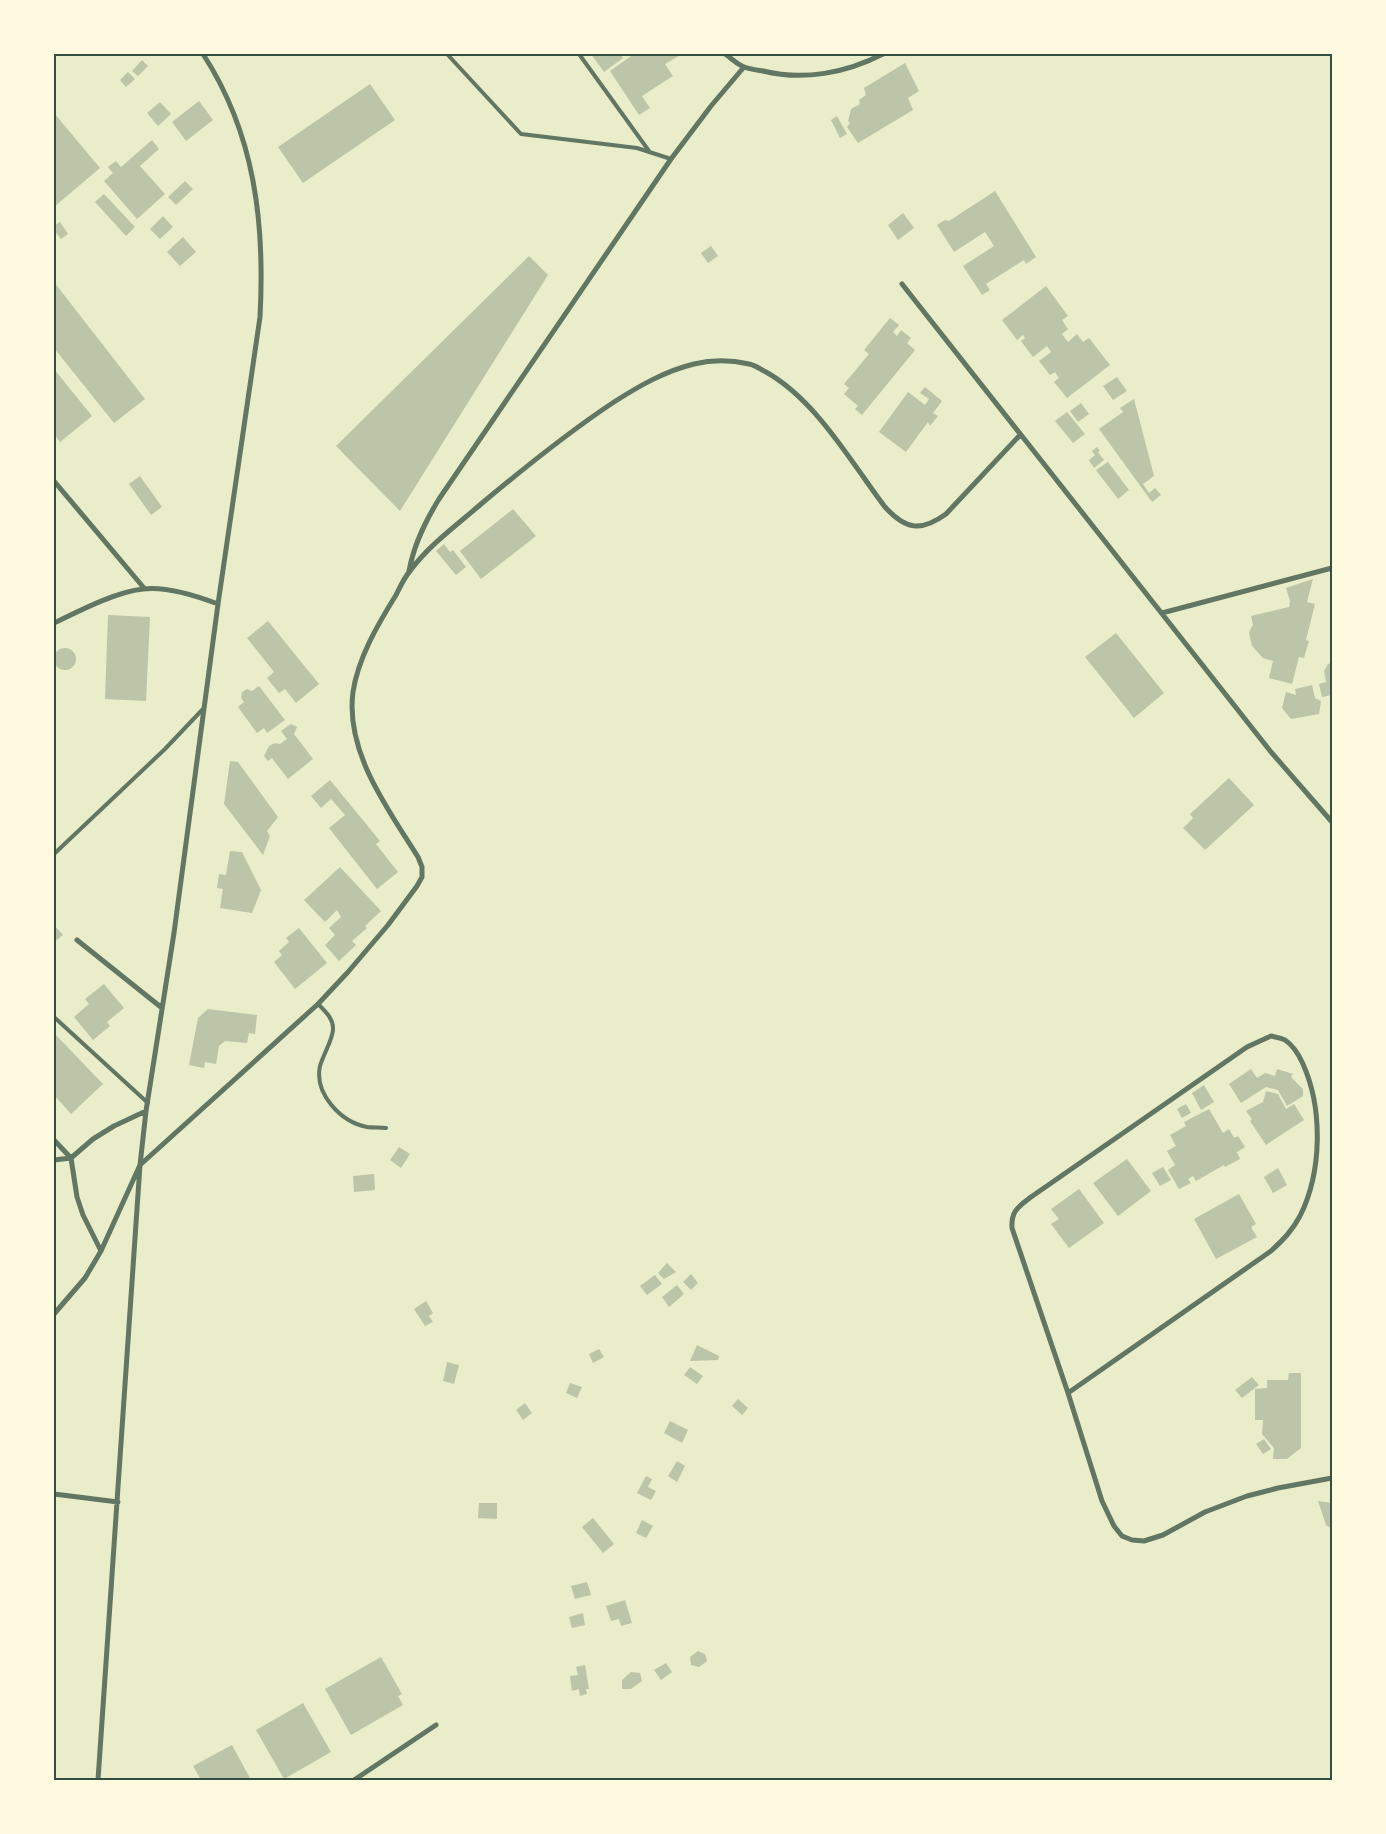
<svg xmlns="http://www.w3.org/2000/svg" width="1386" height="1834" font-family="'Titillium Web',sans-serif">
	<rect width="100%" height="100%" fill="#e9edc9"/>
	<path fill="#bcc5a7" d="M591 54H620L623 58 604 72Z
		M634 54H682L665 64 673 76 642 96 650 108 639 115 610 71Z
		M142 60 148 66 138 76 132 71Z
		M905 63 919 91 908 98 913 110 858 143 847 127 850 123 848 121 851 109 860 104 859 100 866 95 864 88Z
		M128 72 135 79 126 87 120 80Z
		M370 84 395 120 303 183 278 147Z
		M199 101 213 120 186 141 172 122Z
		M160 102 171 114 158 126 147 113Z
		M54 113 100 168 54 207Z
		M837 116 847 134 840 138 831 120Z
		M152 140 159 149 140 166 165 194 137 219 104 181 113 173 108 167 116 161 121 167Z
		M185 181 193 189 176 205 168 197Z
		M995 191 1036 257 1026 264 1024 260 986 284 990 290 982 295 963 266 994 246 985 232 954 252 937 225 945 220 949 221Z
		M104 194 135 227 126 236 95 202Z
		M903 213 914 228 898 240 888 225Z
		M163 216 173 227 160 239 150 229Z
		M60 222 68 234 61 239 54 230V226Z
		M183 237 196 252 180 266 167 252Z
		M711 246 718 256 708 263 701 253Z
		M529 256 548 275 400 511 336 446Z
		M54 282 145 399 114 423 54 348Z
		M1046 286 1068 316 1062 320 1068 329 1062 334 1068 342 1077 334 1083 342 1089 338 1110 365 1067 398 1054 382 1059 378 1055 372 1050 375 1039 361 1051 352 1047 346 1033 357 1021 341 1025 338 1023 335 1017 340 1002 320Z
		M890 318 899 325 893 332 897 336 901 330 911 338 907 343 915 350 862 415 855 409 858 406 844 394 849 388 844 384 869 354 864 350Z
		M54 369 92 416 60 442 54 434Z
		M1117 377 1127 391 1113 400 1103 386Z
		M925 387 942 401 933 413 938 416 930 426 928 422 906 452 879 432 908 392 925 405 929 399 920 393Z
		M1134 399 1154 476 1143 484 1149 493 1155 488 1161 495 1152 502 1099 429 1123 412 1120 408Z
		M1081 403 1089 414 1078 422 1070 411Z
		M1067 412 1085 434 1073 443 1055 421Z
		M1097 447 1100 451 1098 452 1104 460 1094 468 1089 460 1095 455 1092 451Z
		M1108 462 1129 490 1118 499 1096 470Z
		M140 476 162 507 151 515 129 484Z
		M513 509 536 536 481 579 460 551Z
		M444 544 450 552 453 550 466 567 456 575 436 551Z
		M1313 579 1307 602 1315 604 1306 640 1309 641 1304 658 1299 657 1292 684 1269 678 1273 661 1263 658 1252 646 1249 632 1253 625 1251 616 1289 607 1290 601 1286 588Z
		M108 615 150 617 146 701 105 699Z
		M268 621 319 684 296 703 285 689 279 693 267 678 274 672 247 638Z
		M1116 633 1164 693 1134 718 1085 657Z
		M54 659a11 11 0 1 1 22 0a11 11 0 1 1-22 0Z
		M1332 663V695L1322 697 1319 684 1326 682 1324 671 1328 664Z
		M1312 685 1315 698 1321 701 1319 714 1291 719 1282 708 1286 692 1296 695 1295 689Z
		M259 686 285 720 267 733 264 728 257 733 238 707 244 702 241 698 242 692 247 689 252 691Z
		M291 724 297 727 294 734 313 759 288 779 272 758 268 761 264 756 269 746 275 743 280 744 287 739 281 731Z
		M230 761 238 762 278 817 267 831 270 836 263 855 224 804Z
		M1229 778 1254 805 1205 850 1183 828 1193 818 1190 814Z
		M330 780 380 841 376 844 398 872 377 889 329 828 345 815 331 799 321 808 311 796Z
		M230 851 242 852 261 890 252 913 220 908 223 889 217 888 219 874 226 875Z
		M340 867 381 911 365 926 367 928 352 941 356 945 339 961 325 945 335 935 329 928 341 917 337 910 325 922 304 900Z
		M54 925 63 935 57 940 54 937Z
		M299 928 327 963 295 989 274 962 282 955 279 951 289 942 286 938Z
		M104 984 124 1008 107 1022 110 1026 93 1040 74 1017 89 1004 85 999Z
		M208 1009 257 1015 255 1034 249 1033 247 1043 225 1041 219 1046 216 1064 205 1062 204 1068 189 1065 198 1018Z
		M54 1033 103 1084 71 1114 54 1095Z
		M1251 1069 1257 1078 1265 1073 1275 1076 1277 1069 1293 1074 1291 1077 1303 1089V1096L1287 1106 1278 1090 1266 1087 1241 1103 1229 1084Z
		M1204 1085 1214 1102 1201 1110 1192 1093Z
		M1266 1091 1278 1094 1286 1109 1294 1104 1304 1120 1266 1145 1250 1121 1252 1119 1246 1111 1263 1102Z
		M1186 1104 1191 1113 1182 1118 1177 1109Z
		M1209 1109 1223 1133 1229 1129 1234 1138 1238 1136 1245 1147 1237 1152 1240 1159 1225 1167 1224 1165 1196 1181 1193 1176 1188 1179 1191 1183 1179 1189 1168 1170 1175 1165 1167 1151 1176 1146 1170 1135 1186 1126 1184 1122Z
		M399 1147 410 1154 401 1168 390 1160Z
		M1127 1159 1151 1191 1118 1216 1093 1183Z
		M1163 1167 1171 1180 1160 1186 1152 1173Z
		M1278 1168 1287 1185 1273 1193 1264 1177Z
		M374 1174 375 1190 354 1192 353 1176Z
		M1079 1189 1104 1223 1069 1248 1051 1224 1059 1219 1051 1209Z
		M1239 1194 1256 1224 1251 1227 1257 1237 1216 1259 1194 1219Z
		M667 1263 676 1272 664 1279 658 1273Z
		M691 1274 698 1283 691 1290 683 1282Z
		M655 1275 662 1284 647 1295 640 1286Z
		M677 1285 684 1294 669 1307 662 1297Z
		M426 1301 433 1313 429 1316 433 1322 425 1326 414 1309Z
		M697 1345 719 1356 718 1360 690 1361Z
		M599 1349 604 1357 593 1363 589 1354Z
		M447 1362 459 1365 454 1384 443 1381Z
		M690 1367 703 1376 697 1384 684 1375Z
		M1289 1373H1301V1448L1287 1459H1273L1274 1448 1262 1434 1263 1420H1255V1389L1267 1388V1380H1288Z
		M1252 1377 1259 1385 1242 1398 1235 1390Z
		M570 1383 582 1387 577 1398 566 1393Z
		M738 1399 748 1408 742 1415 732 1406Z
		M525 1403 532 1413 523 1420 516 1410Z
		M670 1421 688 1430 682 1443 664 1433Z
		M1264 1439 1271 1449 1263 1454 1256 1444Z
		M677 1461 685 1466 677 1482 668 1476Z
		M646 1476 652 1479 648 1487 656 1491 651 1500 637 1493Z
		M1318 1501 1332 1503V1529L1326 1525Z
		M479 1503H497V1519L478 1518Z
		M593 1518 614 1544 603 1553 582 1527Z
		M642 1520 653 1526 646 1538 636 1533Z
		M587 1582 591 1595 575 1599 571 1586Z
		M625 1600 632 1623 621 1626 619 1619 611 1621 606 1606Z
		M583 1613 585 1625 572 1628 569 1617Z
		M698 1651 705 1654 707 1661 699 1667 691 1665 690 1657Z
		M381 1657 402 1694 398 1696 403 1705 351 1735 325 1689Z
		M666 1663 672 1672 661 1680 654 1670Z
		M585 1665 589 1689H586L587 1694 580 1696 579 1689 572 1691 570 1676 578 1675 576 1667Z
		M631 1672 640 1673 642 1681 631 1689H622V1680Z
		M303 1703 331 1752 284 1779 256 1730Z
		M232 1745 251 1780H201L193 1766Z"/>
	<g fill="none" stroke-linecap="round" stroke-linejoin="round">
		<path stroke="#617663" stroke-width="4" d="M447 54 521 134 637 148 671 159
			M579 54 649 151
			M54 854 165 749 203 709
			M318 1004C325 1011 334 1019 333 1030 332 1041 323 1055 320 1066 314 1094 341 1122 367 1127 373 1128 380 1127 386 1128
			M54 1017 148 1103"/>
		<path stroke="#617663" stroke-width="5" d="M725 54C731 58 737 64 744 67 749 69 757 70 763 71 804 81 846 73 883 54
			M902 284 1271 752 1332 822
			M54 481 144 588
			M409 571C414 544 425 522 439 499L671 159 711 106 744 67
			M1162 613 1332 568
			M54 623C79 611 115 592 143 589 166 586 197 596 218 604
			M77 940 162 1008
			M54 1140 71 1158 77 1197 83 1215 101 1251
			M54 1160 71 1158 93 1139 114 1126 146 1111
			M54 1314 85 1278 101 1251 140 1165 146 1111 174 933 218 604 260 317C265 223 255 134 203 54
			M1068 1393 1271 1251C1283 1240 1292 1231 1300 1216 1322 1172 1323 1109 1303 1064 1299 1055 1294 1046 1285 1040 1281 1038 1275 1037 1271 1036L1247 1047 1031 1197C1018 1207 1011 1211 1012 1228L1068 1393 1102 1501 1114 1526 1122 1536 1132 1540 1144 1541 1163 1535 1205 1512 1247 1496 1278 1488 1332 1478
			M54 1494 118 1502
			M98 1780 140 1165 318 1004 348 972 388 925 417 886 422 877V867L418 857C388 809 345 752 353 692 358 658 378 624 396 595 400 587 404 578 410 571 429 545 457 525 481 504 524 468 567 433 614 402 639 386 665 371 694 364 711 360 731 360 749 364 755 365 760 369 766 372 816 400 851 462 885 507 906 530 921 532 946 514L1020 435
			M354 1780 436 1725"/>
	</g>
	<rect width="1386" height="1834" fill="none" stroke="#fefae0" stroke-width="110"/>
	<rect x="55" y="55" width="1276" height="1724" fill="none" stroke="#344e41" stroke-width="2"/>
</svg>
